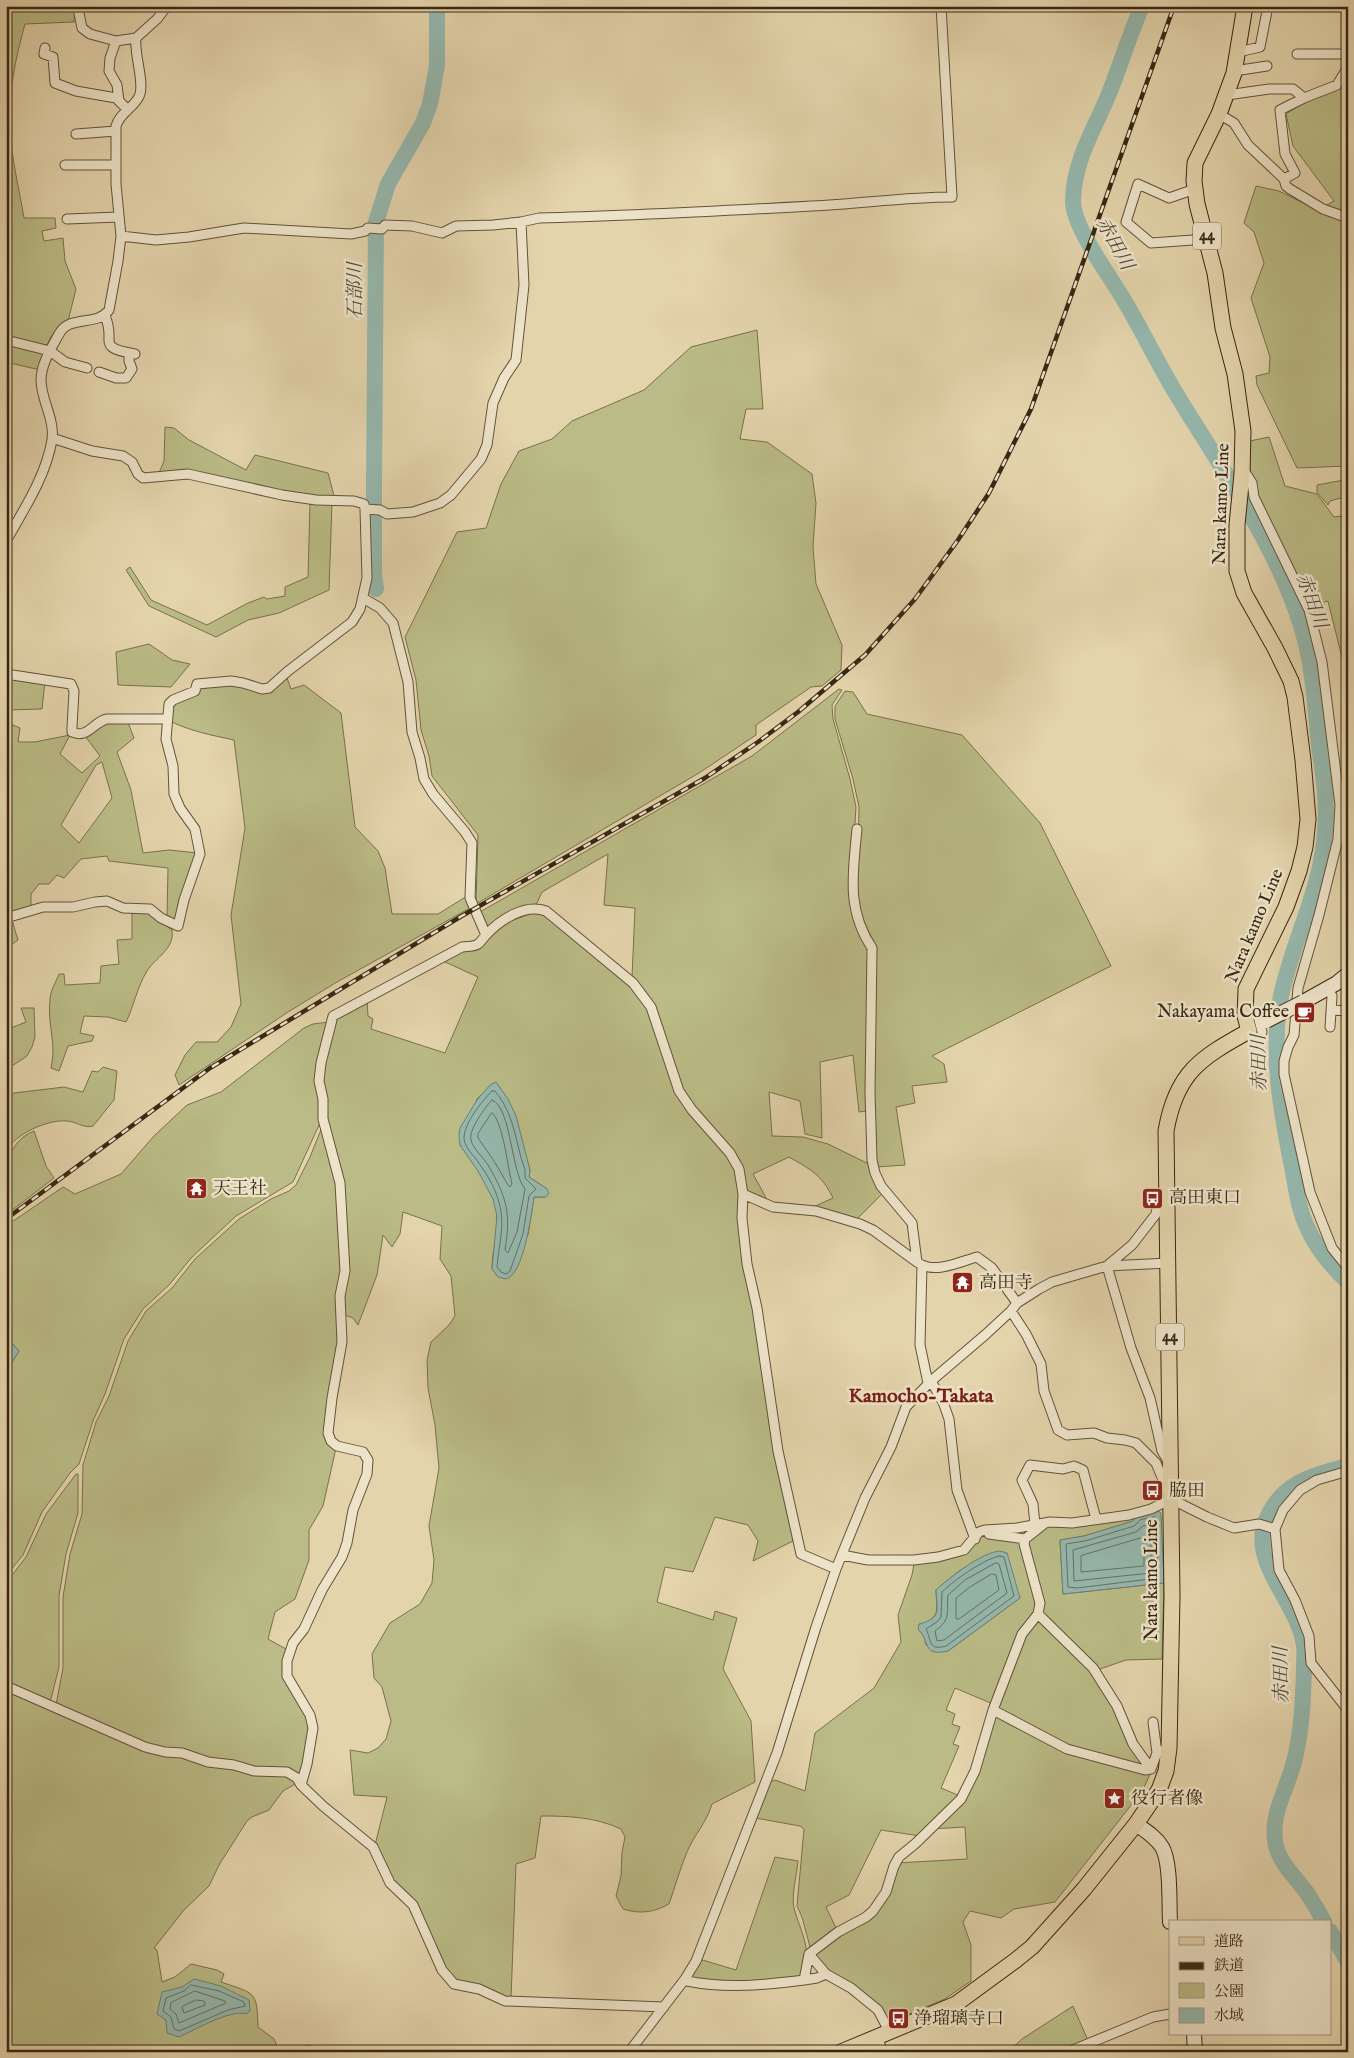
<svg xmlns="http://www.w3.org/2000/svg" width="1354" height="2058" font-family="'IM FELL English','Noto Serif JP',serif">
	<rect width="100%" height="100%" fill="#e4d4ac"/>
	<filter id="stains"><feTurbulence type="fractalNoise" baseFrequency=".004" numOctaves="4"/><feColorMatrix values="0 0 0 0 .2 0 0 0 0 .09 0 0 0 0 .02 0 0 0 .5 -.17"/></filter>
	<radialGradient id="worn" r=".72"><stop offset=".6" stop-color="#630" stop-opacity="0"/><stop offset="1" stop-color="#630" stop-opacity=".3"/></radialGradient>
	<path fill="#babb86" stroke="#79714c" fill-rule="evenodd" d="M6 6H75L74 22 25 24C16 56 8 93 10 127 11 157 19 188 24 218H55L56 228 42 231 44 241 63 238 65 261 76 289 68 321C51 327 43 353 40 370L6 362Z
		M1348 82V466L1297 468 1257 385 1256 376 1269 373 1270 357 1251 298 1264 263 1254 232 1244 223 1256 186 1279 191 1318 210 1334 201 1293 146 1286 114 1311 98 1340 88Z
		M757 330 763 409H746L740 439 767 442 812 474 816 503 813 547 816 584 842 645 841 670 822 686 811 687 756 725V735L699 773 476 904 478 835 432 776 429 756 421 730 416 680 405 637 457 532 486 528 501 484 519 451 552 439 572 421 644 390 691 347Z
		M165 427 174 428 189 440 246 470 255 455 328 473 335 499H325L246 484 158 475 164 461Z
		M1269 437 1285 486 1317 494 1334 517 1348 515V682L1328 601 1308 607 1248 488 1250 441Z
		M1344 480 1348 496 1330 501 1328 505 1317 492V485Z
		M310 502 332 503 329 590 279 613 248 620 216 637 149 606 126 570 130 567 151 600 207 625 248 603 264 597 267 599 285 596V587L308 577Z
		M149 644 172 660 190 664 171 687 118 685 116 652Z
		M7 677 45 681 42 709 8 710 9 693H6Z
		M287 678 291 689 304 685 341 713 355 827 378 851 385 868 392 914H438L467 896 470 908 337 982 288 1012 179 1085 175 1075 185 1055 196 1042H217L231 1027 241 1004 231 915 245 828 234 740C211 735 189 731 168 720L169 708 199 685H233L264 692H271Z
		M839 689 842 690 832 705 833 719 850 779 856 807 851 887 870 946 867 1111 859 1112 853 1055 820 1062 822 1138 805 1134 800 1101 769 1092 772 1136 803 1137 828 1144 871 1165 883 1193 856 1220 811 1208 833 1198C822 1175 810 1169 789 1157L753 1174 770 1205 746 1193 742 1168 684 1093 654 1005 646 992 632 977 635 908 604 905 608 854 542 892 536 905 488 927 480 912 752 756Z
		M845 691 853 692 867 714 962 735 1040 823 1111 966 932 1056 944 1064 947 1082 912 1086 915 1103 896 1107 905 1165 876 1167 873 1065 875 947 857 914 859 807 853 779 835 719V706Z
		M127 720 134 738 117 752 131 790 143 853 169 850 198 853 179 915 174 919 167 918 168 868 109 861 107 856 81 859 64 878 57 875 49 884H39L31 894V906L6 914V722L20 728 18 742H35L70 735 60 754 82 773 100 756 85 736 101 723ZM102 762 112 798 79 843 61 825 96 765Z
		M132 911H147L172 930C175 949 155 958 147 971 137 987 134 1006 126 1022L108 1017 84 1016 80 1033 94 1036 92 1041 68 1046 59 1071 51 1068C57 1044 47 1024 50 1000 50 991 56 982 59 974H64L65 985 100 983 101 966 119 964 117 940 132 939Z
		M532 913 543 915 580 941 642 995 677 1093 732 1159 738 1170 740 1215 795 1540 753 1561 758 1541 748 1525 715 1517 693 1572 665 1567 657 1602 713 1620 715 1611 737 1618 723 1669 751 1721 755 1782 712 1804C707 1822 694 1835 687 1852 680 1869 675 1887 669 1904 653 1913 639 1914 623 1909L616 1896 621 1876 622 1852 625 1837 621 1829C595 1817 569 1816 541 1816L535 1858 516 1864 511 1999 455 1981 449 1975 421 1915 392 1882 375 1845 387 1797 354 1795 350 1750 368 1753 378 1748 386 1739 391 1721 382 1687 374 1678 372 1654 390 1623 420 1604 432 1583 434 1560 429 1526 439 1468 435 1425 428 1388 427 1360 431 1342 449 1325 455 1316 451 1276 440 1259 442 1226 403 1212 400 1234 392 1247 383 1235 377 1275 358 1325 353 1318 345 1315 343 1214 326 1122 322 1073 335 1017 367 1000 368 1016 373 1019 371 1029 445 1053 478 977 443 961 488 937 506 923ZM493 1083 499 1086 530 1170 529 1177 547 1189 545 1197H534L528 1235 498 1277 492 1269C492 1251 498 1235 497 1218 496 1191 475 1166 460 1145L477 1099Z
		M12 920 18 940 6 949V921Z
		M21 1008H34L35 1037 32 1047 27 1056 6 1070V1018L11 1028 26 1022Z
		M329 1022 320 1099V1123L293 1182 236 1216 192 1257 169 1285 143 1309 124 1339 105 1394 93 1421 79 1464 70 1473 42 1512 23 1555 6 1576V1372L19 1351 6 1337V1226L63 1187 75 1194 121 1174 154 1136 187 1105 221 1092 304 1028 313 1024Z
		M103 1067 117 1071 114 1100 93 1126C84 1129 75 1121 67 1121 48 1119 15 1134 6 1151V1094L64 1087 83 1092 92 1071 98 1072Z
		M322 1127 337 1184 342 1262 340 1326 326 1429 336 1448 323 1506 309 1530V1560L295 1599 275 1612 268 1639 286 1649 282 1669 284 1678 308 1716 311 1733 299 1776 208 1760 146 1745 56 1705 63 1668V1597L70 1554 82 1514 83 1465 96 1422 109 1396 128 1341 146 1311 172 1288 195 1259 239 1219 271 1199 289 1191 296 1185 310 1157Z
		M34 1131 46 1166 54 1178 6 1215C6 1182 0 1145 34 1131Z
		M76 1474H78V1513L66 1554 59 1596V1667L51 1699 47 1701 6 1683V1583L26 1557 46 1514Z
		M1134 1517V1521L1084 1536 1060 1540 1063 1594 1164 1583 1162 1659 1126 1660 1097 1670 1040 1614 1027 1541 1044 1526Z
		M990 1535 1022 1541 1037 1607 993 1704 955 1688 946 1710 955 1714 952 1724 960 1727 953 1744 959 1746 941 1788 960 1796 920 1836 881 1830 849 1895 826 1907 837 1930 810 1947 802 1917 797 1906 804 1829 800 1826 755 1818 770 1782 775 1780 805 1791 815 1733 874 1688 901 1642 898 1615 912 1575 914 1564 953 1557 981 1536ZM992 1553 1020 1598 948 1651 926 1645 924 1636 918 1629C940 1613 937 1617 936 1590L959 1571Z
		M1039 1617 1093 1671 1143 1762 1141 1766 1068 1746 996 1709 1024 1635Z
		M6 1688 76 1720 181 1755 286 1774 297 1783 283 1791 269 1810 252 1817 247 1821 219 1865 209 1886 184 1910 154 1948 157 1950 162 1982 175 1977 191 1964 217 1970 224 1974 221 1982C255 1994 257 1990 258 2027L274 2039 279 2051 310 2045 314 2052H6Z
		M994 1712 1030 1733 1139 1772 1150 1774 1143 1790 1055 1902 1014 1909 1001 1918 970 1911 963 1922 971 1945V1981L945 1999 888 2023 814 1957V1950L867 1919 896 1863 967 1859 965 1827 931 1829 962 1800Z
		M775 1857 798 1861C797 1874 791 1896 794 1908 800 1932 816 1953 799 1978L758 1984 696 1980 692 1976 699 1959 736 1970Z
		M1073 2006 1093 2052H1008L1022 2039Z"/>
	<path fill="#95b8ae" stroke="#707e70" d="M496 1082 508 1099 516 1116 530 1170 529 1177 547 1189 549 1193 546 1197H534C531 1215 524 1274 506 1279L498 1277 492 1269 497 1216 493 1199 478 1171 460 1145 459 1135 460 1128 477 1100 490 1085Z
		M6 1337 19 1351 6 1372Z
		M1158 1511 1161 1513 1164 1583 1063 1594 1060 1540 1084 1536 1133 1521 1134 1517Z
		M1000 1551 1007 1553 1020 1598 948 1651C921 1657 931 1641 918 1629L919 1624C942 1618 937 1611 936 1590 949 1578 982 1552 1000 1551Z
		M194 1979 221 1986 249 2000 250 2011 246 2014C230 2009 195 2030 179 2037L167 2033 166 2020 157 2014 162 1992 182 1987Z"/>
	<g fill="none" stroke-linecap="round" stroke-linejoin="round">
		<path stroke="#667060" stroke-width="1" d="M492 1091H495C515 1115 515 1142 525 1170V1178L536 1189 529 1196 523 1234 510 1271 506 1274 501 1272 497 1267C499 1243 506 1222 498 1199 494 1185 484 1170 476 1159 472 1154 467 1149 465 1143 459 1129 482 1101 492 1091Z
			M492 1100C511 1106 511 1172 525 1189L517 1232 508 1253 505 1250C511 1214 507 1197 488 1165 483 1157 473 1149 471 1140 468 1131 485 1107 492 1100Z
			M492 1113C503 1121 508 1169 512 1184L510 1187 508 1185 494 1161 478 1138V1134Z
			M1155 1517 1157 1520 1158 1578 1077 1588 1068 1587 1066 1544 1085 1541 1134 1526 1140 1520Z
			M1149 1525 1151 1527V1573L1074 1581 1073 1550 1136 1532 1143 1526Z
			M1141 1538 1144 1540V1566L1081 1572V1556Z
			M1000 1556 1004 1557 1014 1596 946 1646C928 1651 932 1641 926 1629L937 1622 941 1617 942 1592C953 1581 985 1558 1000 1556Z
			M996 1563 999 1564 1007 1593 944 1640 937 1641 935 1631C952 1619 946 1612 948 1595L965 1580Z
			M992 1574 996 1575 999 1590 959 1619H956V1598L970 1587Z
			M191 1985 219 1991 244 2002 245 2006 228 2010 179 2031 174 2029 171 2017 163 2011 166 1998 184 1991Z
			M195 1991 225 2001 226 2003 179 2023 176 2014 170 2009 171 2003Z
			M196 2000 204 2001 205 2005 184 2013 182 2007Z"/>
		<path stroke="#95b8ae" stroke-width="16" d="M1142 6C1129 36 1120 67 1108 96 1093 132 1074 161 1073 200 1072 225 1106 270 1119 292 1141 327 1158 365 1180 400 1227 477 1292 568 1309 658 1315 689 1316 722 1320 754 1325 784 1328 812 1324 843 1318 895 1292 944 1281 996 1270 1051 1281 1112 1292 1167 1296 1187 1298 1208 1307 1227 1316 1248 1331 1266 1348 1282
			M376 589 374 574V487L376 222 388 184 423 123 430 104 437 65V6
			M1324 1922C1319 1912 1313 1902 1307 1893 1297 1879 1280 1863 1276 1846 1269 1815 1287 1790 1294 1762 1302 1731 1303 1700 1304 1668 1304 1661 1305 1653 1304 1646 1300 1606 1250 1564 1265 1523 1279 1484 1311 1475 1348 1466
			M1330 1931 1348 1962"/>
		<defs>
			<path id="street" d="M79 13 82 28 90 34 116 41 136 38
				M116 41 110 58 109 71 117 85 119 101
				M45 48 44 54 53 57 55 83 76 91 116 98 127 109
				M1238 52 1260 47 1268 6
				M1297 54H1342L1348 56
				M1234 71 1267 66
				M1227 95 1269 89H1293L1304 98
				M1219 114 1234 123 1248 145 1284 179 1286 186 1290 189 1323 209 1348 218
				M76 134 116 131
				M65 165H116
				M1284 179 1295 173 1285 154 1280 110 1304 98 1337 85 1348 67
				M1195 189 1169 198 1138 184 1126 222 1151 243 1207 239
				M67 219 119 217
				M121 236 156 240 189 237 244 228 351 234 365 231 368 228 382 229 385 225 412 226 442 233 456 226 493 225 521 222 539 218C630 216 721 211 812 206 859 204 905 197 952 197L941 6
				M105 316C117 342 94 347 135 354
				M6 340 50 351 65 362 87 368
				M99 372 116 378H126L132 369 129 361V353
				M1243 469 1252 483 1254 497 1309 610 1322 662 1340 805 1338 839 1319 915 1298 988 1294 1035 1288 1047 1284 1061V1074L1310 1192 1332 1248 1348 1268
				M365 509 380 510 387 514 413 512 440 503 451 495 481 459 487 445 493 403 504 378 516 360 524 285 521 222
				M6 541C24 509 46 476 52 440 55 419 41 400 41 380 41 364 52 347 59 334 70 314 97 327 109 310L118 261 121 236 116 184V126C120 112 136 107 140 94 144 80 134 54 136 38L157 19 167 6
				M363 598 380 608 393 623 408 682 412 732 420 758 424 779 433 794 465 832 472 843 470 898 486 935
				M6 674 71 684 74 691 72 727V732C88 739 93 722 107 719H167
				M857 829C853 873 846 909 872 948L870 1092 872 1160 875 1173 881 1186 912 1223 917 1262C934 1275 959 1262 977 1257L992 1268 1017 1303
				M6 918 43 907H73L95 902 107 901 123 908 150 909 161 918 178 926 184 900 200 854 195 829 180 808 174 794 173 766 166 739 169 704 173 700 195 691 197 684 231 681 243 683 262 689 269 688 288 671 352 622 360 609 367 578 365 509 364 504 354 501 316 500 282 495 188 474 143 478 138 474 132 462 123 456 92 451 52 438
				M1328 988 1332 996 1330 1027
				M1332 1010 1348 1011
				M1258 1016 1262 1032
				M743 1194 773 1207 816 1211 860 1224 873 1230 917 1262
				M922 1266 920 1345 928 1383
				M1107 1266 1131 1348 1150 1398 1162 1451 1168 1461
				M1107 1266 1132 1245 1156 1214 1157 1204 1168 1193
				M1011 1311 1026 1334 1041 1364 1044 1391 1058 1430 1067 1435 1094 1433 1107 1438 1125 1440 1136 1443 1156 1463 1171 1499 1207 1517 1234 1528 1259 1524 1275 1529
				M931 1381 943 1402 949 1419 957 1490 975 1539
				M1348 1471 1317 1480 1300 1490 1283 1510 1275 1529 1279 1570 1295 1600 1309 1636 1311 1663 1348 1710
				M1035 1525 1033 1504 1022 1480 1030 1465 1063 1469 1074 1466 1083 1470 1096 1519
				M989 1534 1025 1539
				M842 1555 868 1560H914L938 1557 964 1550 979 1532 985 1530 1017 1528 1050 1522 1072 1523 1129 1515 1151 1509 1171 1499
				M1038 1614 1093 1668 1117 1706 1133 1744 1151 1769
				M6 1686 145 1747 165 1752 182 1753 208 1762 234 1765 254 1771 287 1772 297 1778 301 1785 323 1806 373 1847 390 1883 413 1905 442 1970 454 1984 479 1989 505 2001 664 2007
				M993 1710 1022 1634 1038 1614 1040 1603 1024 1544 1025 1539 1044 1524
				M1153 1722 1157 1753
				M301 1785 307 1764 313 1728 310 1715 287 1676V1661L293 1643 304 1629 322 1590 342 1557 347 1543 353 1510 367 1474 368 1460 363 1452 337 1446 331 1441 328 1433 332 1398 342 1342 340 1296 345 1271 340 1183 323 1119V1099L319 1081 321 1063 333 1016 462 947C467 946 474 947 478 944 481 942 483 938 486 935 500 920 525 903 546 911L633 983 651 1007 679 1091 692 1110 730 1153 739 1169 743 1194 742 1218 747 1264 757 1308 778 1451 801 1554 836 1569
				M809 1954 826 1974 851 1988 878 2010 889 2031
				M685 1979 687 1981C727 1989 764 1985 804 1980L809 1954 838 1932 866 1917 873 1911 886 1892 894 1866 899 1857 916 1843 961 1799 975 1771 993 1710 1067 1749 1145 1770 1151 1769 1157 1753 1169 1748
				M804 1980 817 1978 826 1974
				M878 2037 882 2052
				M629 2052 685 1979 696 1961 777 1753 816 1627 836 1569 865 1498 891 1447 906 1407 931 1381 985 1335 1011 1311 1017 1303 1039 1289 1052 1282 1107 1266 1169 1263
				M1068 2052 1153 2017 1170 2014"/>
			<path id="secondary" d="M1303 1002 1337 983 1348 974
				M1136 1824C1146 1831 1156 1837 1162 1847 1171 1862 1169 1903 1170 1922
				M1194 2034 1195 2052"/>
			<path id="primary" d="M841 2052 956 2004 1016 1960 1032 1947 1084 1889 1136 1824 1159 1790 1166 1771 1169 1748 1172 1596 1166 1131C1176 1073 1200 1058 1249 1031L1245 1016 1246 989 1286 907 1299 871 1305 847 1308 819 1303 760 1295 697 1291 681 1275 648 1244 593 1237 571V525L1242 474 1243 431 1235 374 1223 328 1215 273 1197 204 1194 181 1195 163 1219 114 1234 73 1245 6"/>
		</defs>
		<use href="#street" stroke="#635239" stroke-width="11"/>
		<use href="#secondary" stroke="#382713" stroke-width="16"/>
		<use href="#primary" stroke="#382713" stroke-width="17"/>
		<use href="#street" stroke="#ede3c9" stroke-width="9"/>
		<use href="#secondary" stroke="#ede3c9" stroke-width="14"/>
		<use href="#primary" stroke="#e4d4ac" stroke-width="15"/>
		<defs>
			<path id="rail" d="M6 1219 210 1068 460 917 705 778 758 742 798 712 865 655 915 599 958 540 989 493 1031 409 1174 6"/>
		</defs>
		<use href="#rail" stroke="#382713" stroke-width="4.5"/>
		<use href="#rail" stroke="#ede3c9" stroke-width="2.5" stroke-dasharray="8" stroke-linecap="butt"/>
		<defs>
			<path id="secondary-bridge" d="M1266 1021 1303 1002"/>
		</defs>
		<use href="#secondary-bridge" stroke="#382713" stroke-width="16" stroke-linecap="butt"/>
		<use href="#secondary-bridge" stroke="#ede3c9" stroke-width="14"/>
	</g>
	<defs>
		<symbol id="cafe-square" viewBox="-11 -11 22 22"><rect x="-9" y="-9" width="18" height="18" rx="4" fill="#8f2418" stroke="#ede3c9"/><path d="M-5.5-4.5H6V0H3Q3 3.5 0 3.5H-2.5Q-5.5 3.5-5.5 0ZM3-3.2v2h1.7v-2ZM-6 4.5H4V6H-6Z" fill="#fff"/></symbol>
		<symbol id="temple-square" viewBox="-11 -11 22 22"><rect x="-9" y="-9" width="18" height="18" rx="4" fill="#8f2418" stroke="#ede3c9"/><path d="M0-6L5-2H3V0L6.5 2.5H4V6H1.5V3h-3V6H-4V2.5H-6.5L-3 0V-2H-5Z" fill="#fff"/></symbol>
		<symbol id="bus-square" viewBox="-11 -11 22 22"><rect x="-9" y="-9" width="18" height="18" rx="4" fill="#8f2418" stroke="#ede3c9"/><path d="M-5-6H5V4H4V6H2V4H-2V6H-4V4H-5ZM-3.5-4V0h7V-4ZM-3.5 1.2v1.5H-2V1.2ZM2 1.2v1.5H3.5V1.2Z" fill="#fff"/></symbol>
		<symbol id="sight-square" viewBox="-11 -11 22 22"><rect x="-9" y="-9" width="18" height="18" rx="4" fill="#8f2418" stroke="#ede3c9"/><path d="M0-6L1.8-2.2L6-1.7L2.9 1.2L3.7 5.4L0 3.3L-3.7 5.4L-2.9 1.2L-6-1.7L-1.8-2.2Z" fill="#fff"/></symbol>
	</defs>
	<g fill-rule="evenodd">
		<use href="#cafe-square" x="1292" y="1000" width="25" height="25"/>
		<use href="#temple-square" x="184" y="1176" width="25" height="25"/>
		<use href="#bus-square" x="1140" y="1186" width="25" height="25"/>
		<use href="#temple-square" x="950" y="1270" width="25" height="25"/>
		<use href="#bus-square" x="1140" y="1478" width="25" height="25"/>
		<use href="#sight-square" x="1102" y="1786" width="25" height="25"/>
		<use href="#bus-square" x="886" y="2006" width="25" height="25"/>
	</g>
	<g text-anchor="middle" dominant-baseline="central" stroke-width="5" stroke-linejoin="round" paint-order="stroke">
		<g fill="#ede3c9" stroke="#6e5f4a" stroke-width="1">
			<rect x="1193" y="222.5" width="28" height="27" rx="4"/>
			<rect x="1156" y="1323.5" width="28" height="27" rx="4"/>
		</g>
		<g font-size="16" font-weight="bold" fill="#382713">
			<text x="1207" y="236">44</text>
			<text x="1170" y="1337">44</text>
		</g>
		<g font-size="18" fill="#382713" stroke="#ede3c9">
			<text transform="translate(1222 504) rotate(-88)">Nara kamo Line</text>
			<text transform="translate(1255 926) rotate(-67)">Nara kamo Line</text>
			<text transform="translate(1152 1580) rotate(-90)">Nara kamo Line</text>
		</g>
		<g font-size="18" fill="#382713" stroke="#ede3c9" text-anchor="start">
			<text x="1289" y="1012" text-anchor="end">Nakayama Coffee</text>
			<text x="213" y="1189">天王社</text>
			<text x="1169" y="1198">高田東口</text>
			<text x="979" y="1283">高田寺</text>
			<text x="1169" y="1491">脇田</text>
			<text x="1131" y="1799">役行者像</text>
			<text x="914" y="2019">浄瑠璃寺口</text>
		</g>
		<g font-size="19" font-style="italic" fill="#4f4b3a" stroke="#ede3c9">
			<text transform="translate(1114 244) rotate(61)">赤田川</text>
			<text transform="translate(356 291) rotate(-90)">石部川</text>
			<text transform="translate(1311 601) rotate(70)">赤田川</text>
			<text transform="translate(1260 1063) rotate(-91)">赤田川</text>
			<text transform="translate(1282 1675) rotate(-91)">赤田川</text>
		</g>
		<g font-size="20" font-weight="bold" fill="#7a1f14" stroke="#ede3c9">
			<text x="921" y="1396">Kamocho-Takata</text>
		</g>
	</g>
	<rect width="1354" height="2058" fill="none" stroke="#e4d4ac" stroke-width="25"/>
	<rect x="8" y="8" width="1339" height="2043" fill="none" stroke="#382713" stroke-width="2.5"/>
	<rect x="12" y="12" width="1329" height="2033" fill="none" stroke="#382713"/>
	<rect x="1169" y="1920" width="162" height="115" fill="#ede3c9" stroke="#a59880"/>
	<rect x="1179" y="1937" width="25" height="8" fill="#e4d4ac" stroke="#a59880"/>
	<text x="1214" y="1946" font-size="15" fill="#382713">道路</text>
	<rect x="1179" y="1962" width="25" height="8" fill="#382713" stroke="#a59880"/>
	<text x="1214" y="1970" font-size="15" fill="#382713">鉄道</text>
	<rect x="1179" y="1983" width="25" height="15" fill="#babb86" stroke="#a59880"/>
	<text x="1214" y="1996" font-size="15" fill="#382713">公園</text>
	<rect x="1179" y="2008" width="25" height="15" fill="#95b8ae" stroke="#a59880"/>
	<text x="1214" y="2020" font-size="15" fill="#382713">水域</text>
	<rect width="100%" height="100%" filter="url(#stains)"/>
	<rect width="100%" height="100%" fill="url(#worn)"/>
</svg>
